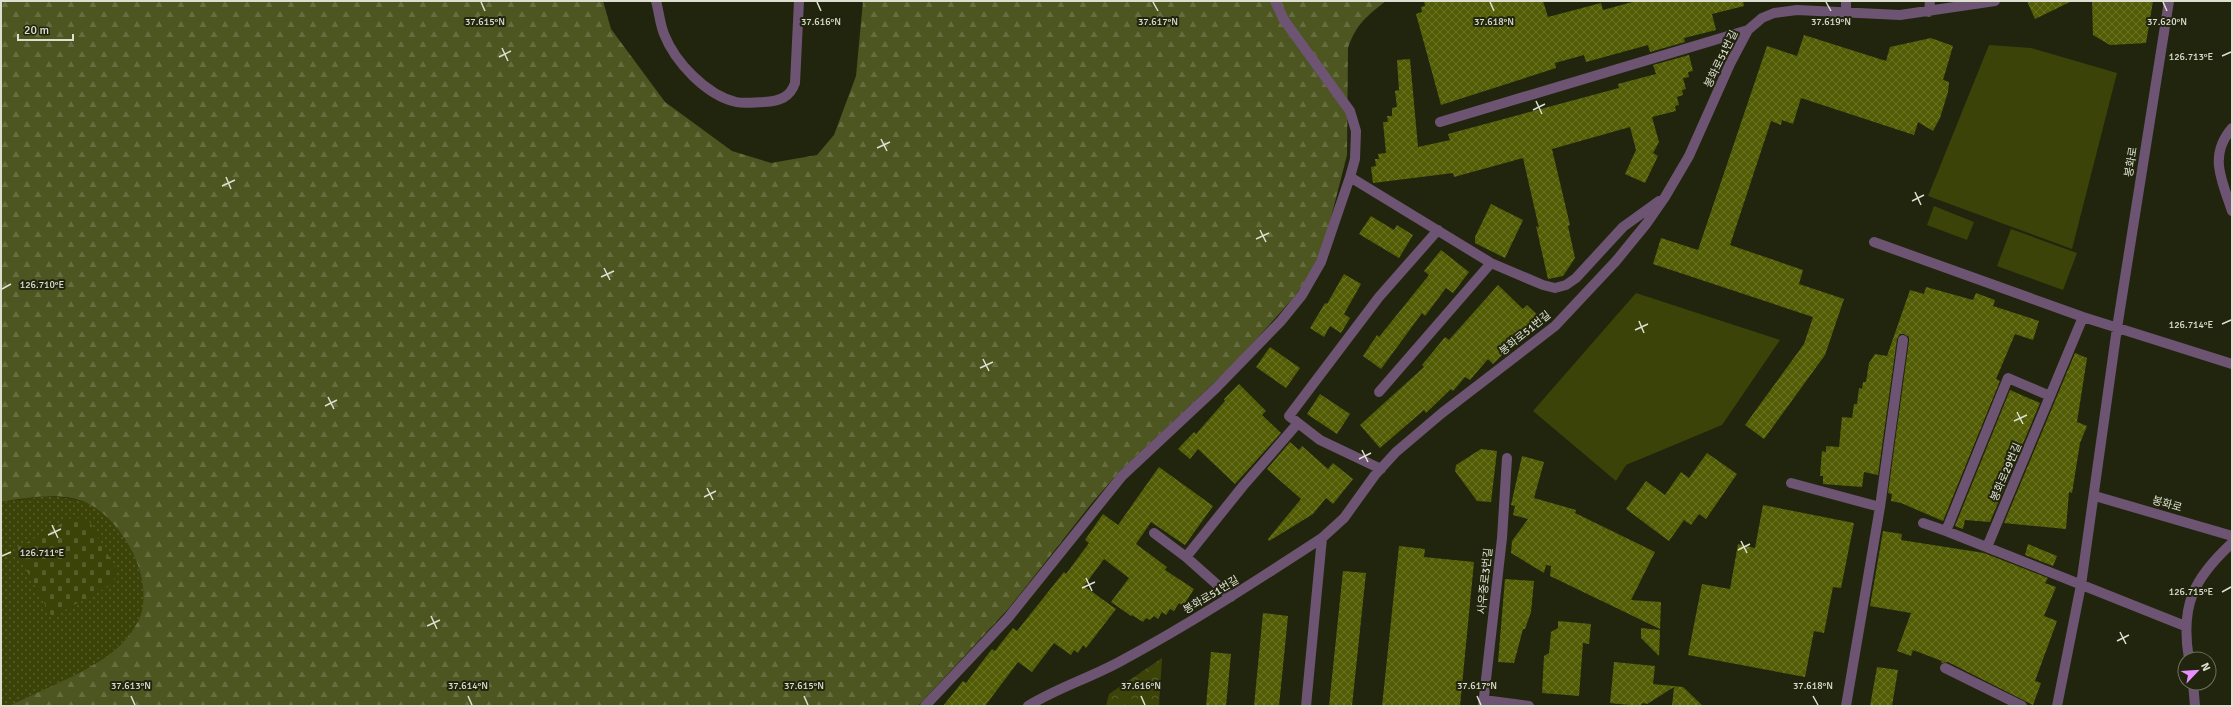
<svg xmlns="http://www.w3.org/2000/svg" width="2233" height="707" font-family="Signika,'Noto Sans KR',sans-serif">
	<defs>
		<pattern id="grass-dots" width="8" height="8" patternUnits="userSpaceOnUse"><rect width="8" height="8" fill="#3c4308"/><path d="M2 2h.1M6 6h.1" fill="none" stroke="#585e2b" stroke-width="1.8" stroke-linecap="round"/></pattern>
		<pattern id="forest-firs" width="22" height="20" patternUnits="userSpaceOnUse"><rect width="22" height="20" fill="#4d5520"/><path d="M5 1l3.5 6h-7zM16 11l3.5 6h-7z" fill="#666d3f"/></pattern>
		<pattern id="cemetery-stones" width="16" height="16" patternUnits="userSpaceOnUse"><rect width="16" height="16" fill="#3c4308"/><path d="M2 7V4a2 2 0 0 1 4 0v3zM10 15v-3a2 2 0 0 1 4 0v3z" fill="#585e2b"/></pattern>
		<pattern id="park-crowns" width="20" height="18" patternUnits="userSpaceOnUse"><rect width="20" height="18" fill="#3c4308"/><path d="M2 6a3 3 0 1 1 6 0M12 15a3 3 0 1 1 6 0" fill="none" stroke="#585e2b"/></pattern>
		<pattern id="building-cross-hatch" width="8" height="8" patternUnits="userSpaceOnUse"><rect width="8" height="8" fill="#525c05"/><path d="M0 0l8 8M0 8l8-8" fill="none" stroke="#6a7328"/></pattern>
	</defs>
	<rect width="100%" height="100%" fill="#21250d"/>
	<path fill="url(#grass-dots)" d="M45 496C62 497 80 498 95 507 123 522 147 573 144 603 142 618 132 633 122 643 95 671 44 688 9 706H1V502Z"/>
	<path fill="url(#forest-firs)" d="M1 1H603L611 29 665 102 732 151 771 163 817 155 834 135 856 76 863 1H1386C1367 16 1356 24 1348 48L1347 155 1325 241 1313 268 1295 296 1236 362 1119 472 1092 503 1009 608 918 706H9C42 689 101 668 124 641 133 631 142 618 143 604 148 566 117 514 82 501 57 492 27 498 1 502Z"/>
	<path fill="url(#cemetery-stones)" d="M73 517 89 521 117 571 113 584 52 617 15 549Z"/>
	<path fill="url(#park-crowns)" d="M1162 658 1159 706H1106L1109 694Z"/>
	<path fill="#3c4308" d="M1989 45 2031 48 2117 73 2072 249 1928 196Z
		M1934 206 1974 222 1967 240 1927 225Z
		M2011 229 2077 253 2063 290 1997 266Z
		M1636 293 1780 340 1722 425 1626 465 1616 481 1533 411Z"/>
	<path fill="url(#building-cross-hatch)" d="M1424 1H1543L1548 17 1601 3 1603 10 1636 1H1743L1744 6 1712 14 1716 30 1684 38 1685 42 1650 52 1648 45 1586 62 1584 55 1555 63 1556 68 1441 105 1416 14 1422 12 1421 7 1425 6Z
		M2027 1H2072L2035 19Z
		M2092 1H2153L2146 43 2110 45 2093 35Z
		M1804 35 1886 61 1890 47 1931 38 1953 46 1943 80 1949 82 1948 92 1940 118 1933 131 1918 122 1914 135 1801 98 1793 124 1782 120 1781 125 1771 121 1730 245 1803 270 1799 284 1844 299 1825 355 1764 439 1745 425 1804 344 1813 317 1653 264 1661 238 1698 250 1767 46 1797 56Z
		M1689 55 1693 71 1688 72 1689 77 1683 78 1686 89 1682 90 1683 95 1677 97 1679 105 1675 106 1676 111 1652 117 1659 142 1653 153 1658 156 1645 183 1625 174 1636 150 1630 127 1552 149 1570 225 1568 226 1575 258 1563 276 1548 279 1536 226 1539 228 1523 158 1454 177 1453 173 1373 183 1371 167 1376 166 1375 159H1379L1378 154 1386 153 1383 122H1388L1387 116H1392V108L1397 107 1395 91 1399 90 1397 60 1410 59 1418 147 1450 140 1448 134 1619 88 1618 84 1656 74 1653 65Z
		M1491 204 1523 220 1505 258 1475 243V237Z
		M1371 216 1394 230 1397 225 1413 235 1399 258 1359 234Z
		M1441 250 1469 272 1453 293 1446 288 1425 316 1422 313 1381 369 1363 356 1377 335 1379 337 1429 275 1424 271Z
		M1344 274 1361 284 1344 314 1350 318 1341 333 1330 326 1324 337 1310 328 1325 303 1327 304Z
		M1498 285 1523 309 1527 305 1540 317 1493 364 1488 359 1470 380 1465 377 1453 391 1451 389 1426 413 1424 410 1380 448 1360 425 1424 367 1422 365 1445 337 1449 340Z
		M1926 287 1973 300 1976 293 1995 300 1993 306 2039 321 2033 340 2015 334 1996 379 2000 381 1943 521 1901 503 1891 501 1892 494 1888 493 1909 341V337L1904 334H1900L1897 339 1878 475 1864 472 1862 487 1823 484V476H1820L1822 451 1826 452V446L1839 447 1842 417 1852 418 1854 404H1857L1859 388 1862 389 1863 382H1866L1869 363 1875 354 1887 356 1910 290 1924 294Z
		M1270 347 1300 368 1286 388 1256 367Z
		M2075 353 2087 358 2077 422 2087 426 2080 443 2072 493 2069 492 2066 529 2004 523Z
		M1239 384 1266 411 1262 415 1281 433 1235 484 1198 449 1190 459 1178 449 1194 432 1196 434 1225 401 1224 399Z
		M2010 390 2040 403 1990 522 1965 520 1963 529 1955 526Z
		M1320 394 1350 414 1337 434 1307 414Z
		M1290 442 1299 450 1302 446 1328 469 1333 463 1353 479 1333 504 1326 498 1313 514 1269 541 1268 539 1301 499 1267 469Z
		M1481 449 1497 451 1491 502 1477 501 1455 471 1456 465Z
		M1707 453 1737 474 1706 519 1699 514 1691 525 1684 520 1669 541 1626 509 1646 481 1665 495 1681 472 1689 478Z
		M1522 456 1544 462 1534 498 1576 510 1575 513 1655 552 1631 600 1661 602 1660 629 1550 576 1551 566 1546 565 1544 573 1511 553 1512 541 1528 519 1513 515 1515 506 1511 505Z
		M1159 467 1213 506 1185 545 1151 522 1136 544 1167 567 1165 570 1194 589 1183 606 1179 603 1174 611 1170 609 1166 615 1162 612 1158 619 1154 616 1150 620 1146 618 1143 622 1132 615 1131 616 1111 602 1129 578 1104 559 1084 586 1116 609 1086 648 1083 645 1078 653 1074 650 1071 655 1054 643 1032 672 1018 662 985 706H943L963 681 966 683 992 649 995 651 1013 628 1017 631 1064 572 1066 574 1089 543 1085 540 1103 514 1118 525Z
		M1763 505 1854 523 1841 588 1833 587 1824 633 1814 631 1805 677 1688 655 1702 584 1730 589 1738 544 1755 548Z
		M1883 531 1902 534 1901 540 1984 553 2048 578 2045 583 2056 587 2044 616 2057 621 2035 681 2041 683 2033 705 1948 662 1941 663 1942 661 1913 650 1911 656 1897 651 1911 613 1870 606Z
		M2028 544 2057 556 2053 566 2025 555Z
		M1399 546 1425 549 1424 557 1474 562 1460 706H1382Z
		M1343 571 1366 573 1352 706H1329Z
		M1505 579 1534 581 1531 612 1525 629H1523L1514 663 1498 662Z
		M1263 613 1288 616 1279 706H1254Z
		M1558 621 1591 624 1589 644 1583 643 1579 696 1542 693 1544 656 1549 653 1551 632 1558 628Z
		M1641 628 1660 630 1659 656 1641 638Z
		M1211 652 1231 654 1226 706H1206Z
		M1614 662 1655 666 1653 684 1683 687 1703 706H1672L1674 687 1647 704 1643 703 1639 706 1610 703Z
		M1877 667 1898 670 1892 706H1870Z"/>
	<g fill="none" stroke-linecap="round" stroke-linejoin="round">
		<path stroke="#6d5473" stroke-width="10" d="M656 1C659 12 660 24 664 34 675 62 706 95 736 102 745 104 755 102 764 102 779 101 790 98 795 83L799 1
			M1929 12 1930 1
			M1846 13V1
			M1440 122 1748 30
			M2232 128C2208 156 2222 180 2232 211
			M1350 177 1491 263 1543 285 1555 288 1566 285 1576 278 1623 227 1659 201
			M1874 242 2083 317 2232 364
			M1379 392 1491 263
			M1381 469 1320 440 1289 416 1379 297 1438 230
			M1791 483 1880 507
			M2095 496 2232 536
			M1923 523 1946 531 2185 626
			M1946 531 2008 378 2050 396
			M1154 533 1186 557 1231 597
			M1987 547 2083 317
			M1186 557 1243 486 1298 423
			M2189 659C2180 606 2193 579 2232 543
			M1945 668 2022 706
			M2193 683 2195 706
			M1484 700 1529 706
			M925 706 1008 618 1122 476 1216 388 1281 321 1302 295 1321 262 1350 177 1355 159 1356 131 1350 111 1284 20 1275 1
			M1028 706C1057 688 1090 678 1121 661 1190 624 1256 581 1322 538L1344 518 1375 475 1396 452 1442 413 1555 326 1616 261 1647 223 1665 197 1689 156 1730 64 1748 30 1762 18 1774 13 1797 10 1900 15 1995 1
			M1306 706 1322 538
			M1483 706 1502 538 1507 458
			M1846 706 1880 507 1903 340
			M2057 706 2081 585 2117 328 2169 1"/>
	</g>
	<path fill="none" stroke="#dde0d1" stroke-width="1.5" d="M481 2 485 11M817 2 821 11M1153 2 1158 11M1490 2 1494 11M1826 2 1831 11M2163 2 2167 11M502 48 508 61M2222 56 2231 52M499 57 511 51M1536 101 1542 114M1533 110 1545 104M881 139 887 151M877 148 890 142M226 177 231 189M222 186 235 180M1915 192 1921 205M1912 201 1924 195M1260 230 1266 242M1256 239 1269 233M604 268 610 280M601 277 614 271M2 289 11 284M1639 321 1644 333M2222 324 2231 320M1635 330 1648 324M983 359 989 371M980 368 993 362M328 397 334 409M325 406 337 400M2017 412 2023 424M2014 421 2027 415M1362 450 1368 462M1359 459 1371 453M707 488 713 500M704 497 716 491M52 525 58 538M48 535 61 529M1741 541 1747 553M1738 550 1750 544M2 556 11 552M1086 578 1092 591M1082 588 1095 582M2222 592 2231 587M431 616 437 629M427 626 440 620M2120 632 2126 644M2117 641 2129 635M131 696 135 705M468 696 472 705M804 696 808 705M1141 696 1145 705M1477 696 1481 705M1813 696 1818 705"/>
	<g text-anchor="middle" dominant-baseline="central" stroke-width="4" stroke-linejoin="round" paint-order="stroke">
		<g font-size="11" fill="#dde0d1" stroke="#21250d">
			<text transform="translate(1721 59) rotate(-64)">봉화로51번길</text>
			<text transform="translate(2131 162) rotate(-81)">봉화로</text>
			<text transform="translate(1525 333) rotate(-39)">봉화로51번길</text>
			<text transform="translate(2006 472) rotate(-67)">봉화로29번길</text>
			<text transform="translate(2167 504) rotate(16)">봉화로</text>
			<text transform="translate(1485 581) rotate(-84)">사우중로3번길</text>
			<text transform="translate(1211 595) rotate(-31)">봉화로51번길</text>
		</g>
	</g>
	<g font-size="10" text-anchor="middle" fill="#dde0d1" stroke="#21250d" stroke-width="4" stroke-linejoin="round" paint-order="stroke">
		<text x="2167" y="25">37.620°N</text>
		<text x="485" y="25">37.615°N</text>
		<text x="821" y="25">37.616°N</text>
		<text x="1158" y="25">37.617°N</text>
		<text x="1494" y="25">37.618°N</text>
		<text x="1831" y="25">37.619°N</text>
		<text x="2191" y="60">126.713°E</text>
		<text x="42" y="288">126.710°E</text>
		<text x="2191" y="328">126.714°E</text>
		<text x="42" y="556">126.711°E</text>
		<text x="2191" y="595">126.715°E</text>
		<text x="131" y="689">37.613°N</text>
		<text x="468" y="689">37.614°N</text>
		<text x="804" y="689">37.615°N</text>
		<text x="1141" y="689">37.616°N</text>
		<text x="1477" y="689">37.617°N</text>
		<text x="1813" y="689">37.618°N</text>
	</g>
	<rect width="2233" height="707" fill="none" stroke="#dde0d1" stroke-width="4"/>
	<g transform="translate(2197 671) rotate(65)"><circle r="19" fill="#21250d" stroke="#6c705b"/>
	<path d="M0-3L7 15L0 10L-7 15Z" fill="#e88eff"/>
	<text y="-6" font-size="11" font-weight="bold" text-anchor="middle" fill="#dde0d1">N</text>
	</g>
	<path d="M18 34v6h55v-6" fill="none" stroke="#dde0d1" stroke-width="2"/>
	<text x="24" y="34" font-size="12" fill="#dde0d1" stroke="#21250d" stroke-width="3" paint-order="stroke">20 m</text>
</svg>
